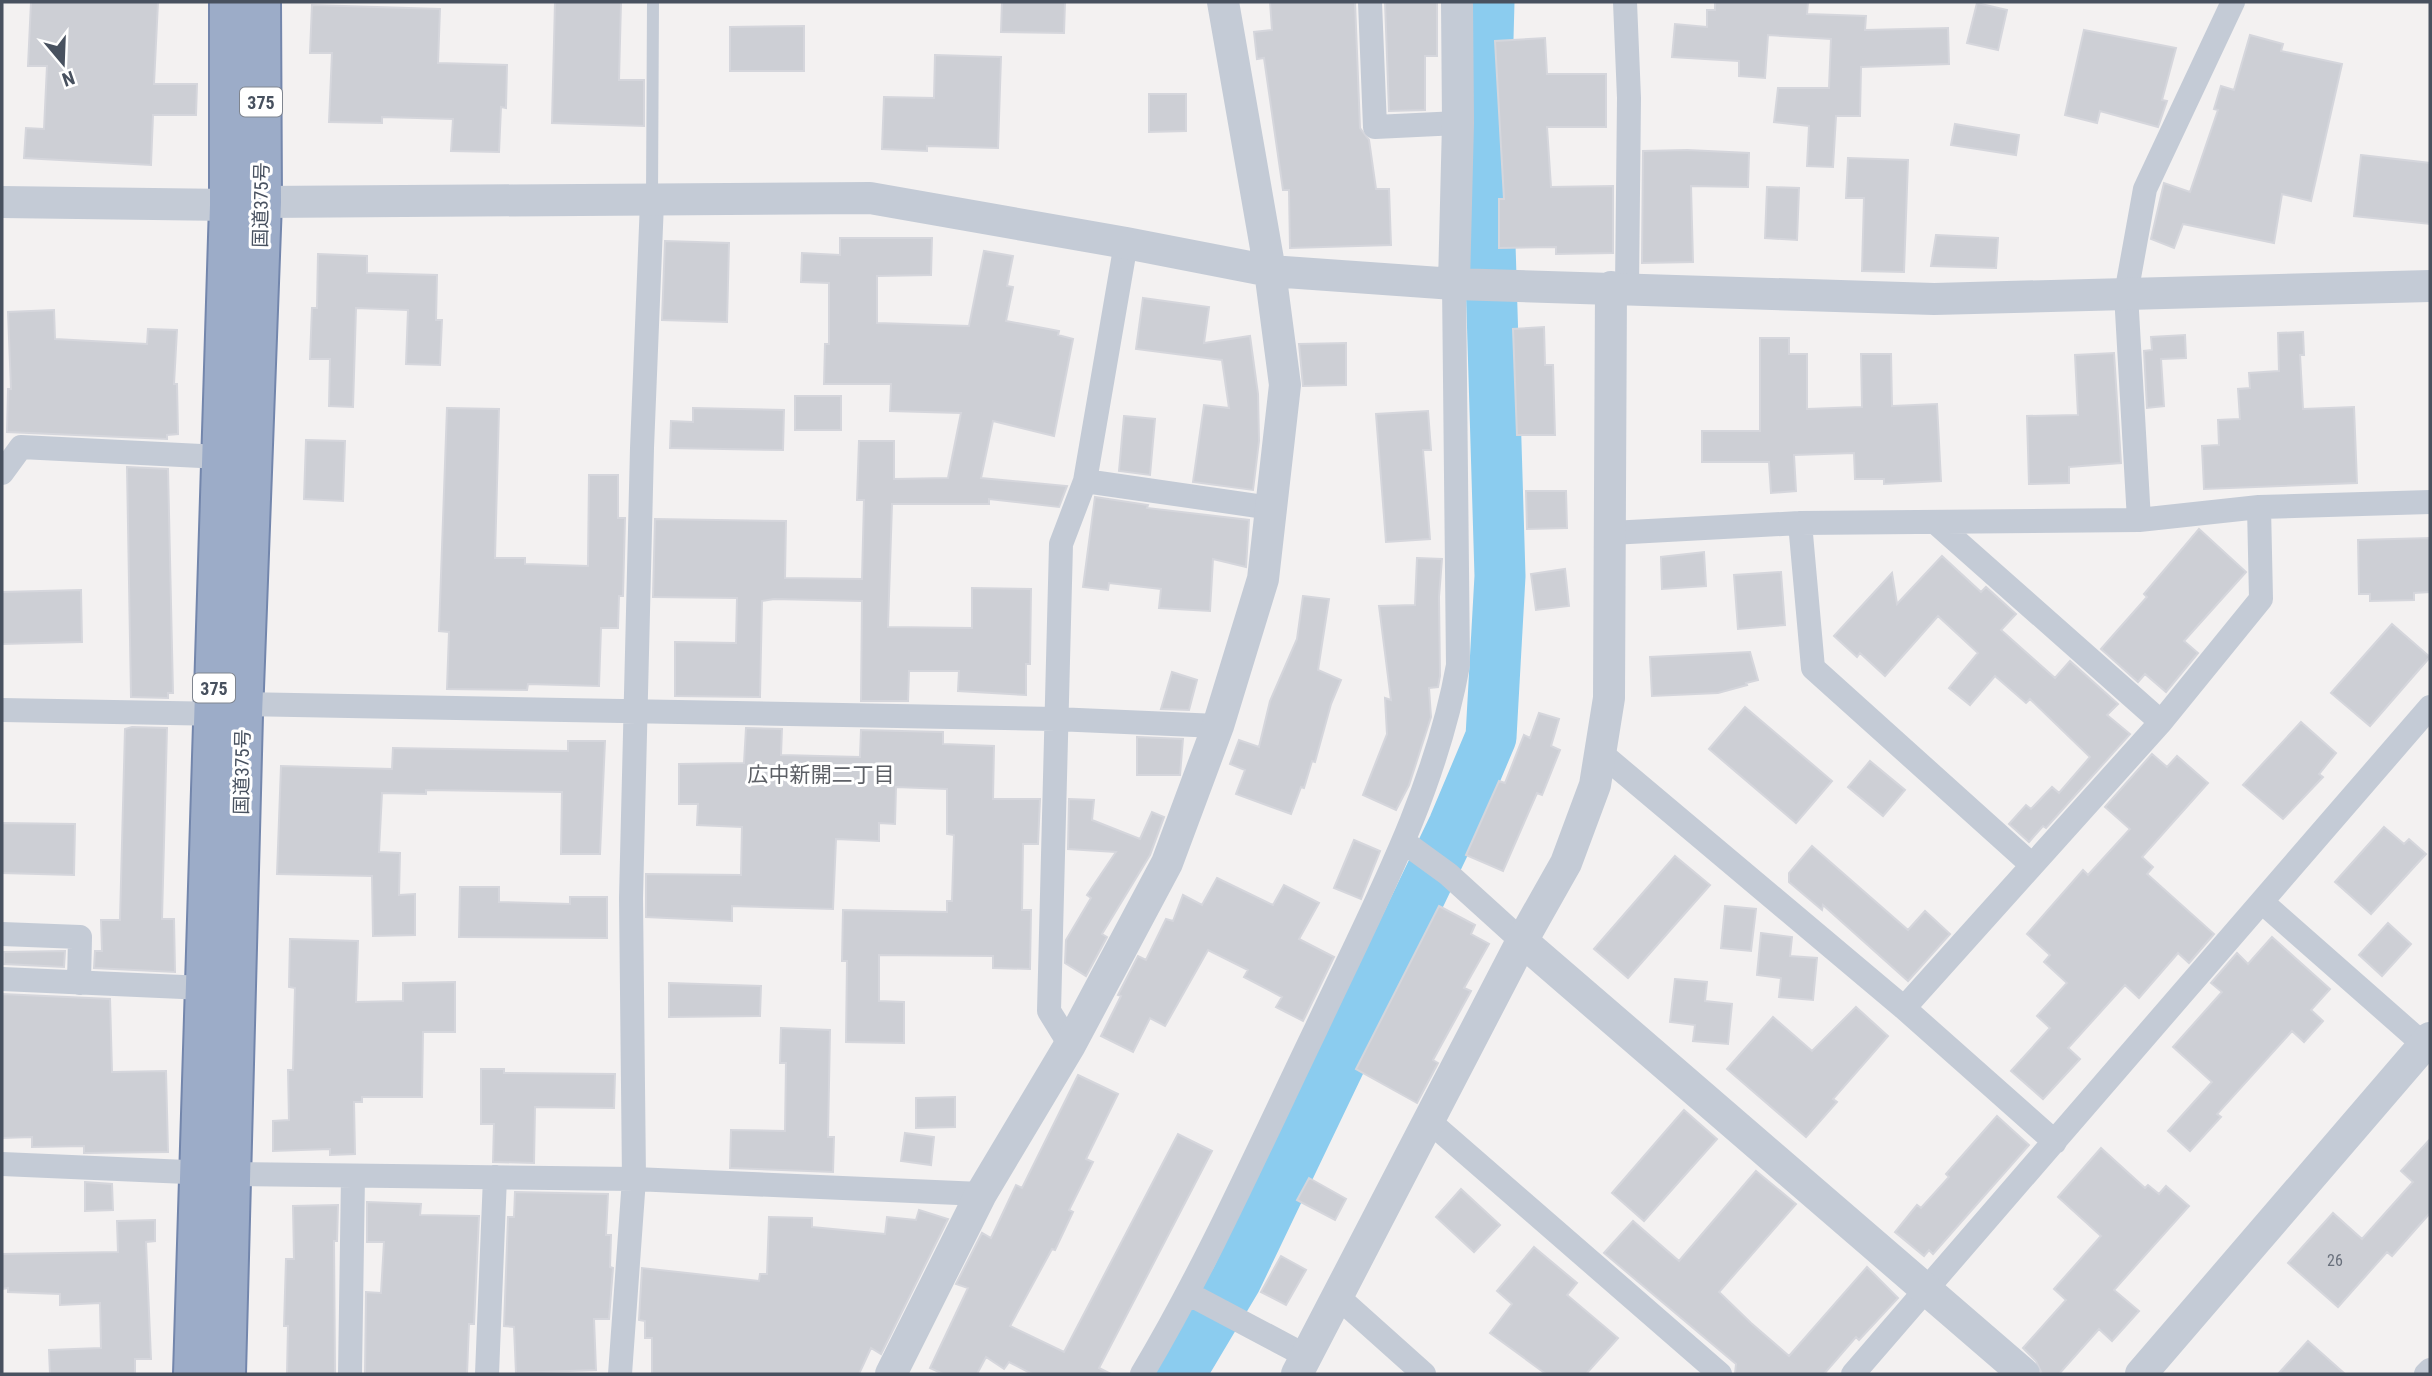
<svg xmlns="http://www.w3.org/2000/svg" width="2432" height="1376" font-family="'Roboto Condensed','Noto Sans JP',sans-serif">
	<rect width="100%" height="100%" fill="#f3f1f1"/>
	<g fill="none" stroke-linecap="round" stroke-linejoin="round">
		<path stroke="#8bccef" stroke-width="51" d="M1180 1374 1236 1280 1454 825 1491 737 1500 576 1486 111 1489 2"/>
	</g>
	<path fill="#cdcfd5" stroke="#d5d6dc" stroke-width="2" d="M31 2H158L154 84H197L196 115H153L151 165 24 158 26 128 44 129 47 66H28Z
		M555 2H621L619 80H644V126L552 123Z
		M1002 2H1065L1064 33 1001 32Z
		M1270 2H1355L1360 128 1369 140 1376 189H1389L1391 245 1290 248 1289 190H1283L1264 58 1257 59 1254 32 1272 30Z
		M1385 2H1437V56H1425V110L1389 111Z
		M1715 2H1808L1807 14 1866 16 1865 30 1948 28 1949 64 1861 67 1860 116H1836L1833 167 1807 166 1809 126 1774 122 1778 88H1829L1831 39 1768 35 1765 78 1739 76V61L1672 57 1675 24 1707 27V10H1715Z
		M1977 3 2007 10 1998 50 1967 43Z
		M312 5 440 9 438 63 507 65 506 108 501 107 499 152 451 151 453 119 382 117V123L329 122 332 53H310Z
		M804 26V71H730V27Z
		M2084 30 2176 48 2162 100 2167 101 2158 127 2100 111 2097 123 2065 115Z
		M2250 35 2283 44 2281 51 2342 64 2311 201 2282 194 2274 243 2183 224 2174 248 2151 239 2164 183 2190 192 2218 110 2214 109 2221 86 2234 90Z
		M1545 38 1547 74H1606V127H1547L1551 187 1613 186V253L1556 254V247L1499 248V199H1504L1495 41Z
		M935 55 1001 57 998 148 927 146V151L882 149 884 97 934 98Z
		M1149 94H1186V131L1149 132Z
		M1955 124 2019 135 2016 155 1951 145Z
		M1687 150 1749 153 1748 187 1691 186 1693 262 1642 263 1643 151Z
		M2361 155 2430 163V224L2354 216Z
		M1848 158 1908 160 1904 272 1862 271 1864 198H1846Z
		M1767 187 1799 188 1797 240 1765 238Z
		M1936 235 1998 238 1996 268 1931 266Z
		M840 238H932L931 275 877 276V323L969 326 984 251 1013 256 1007 286 1013 287 1006 321 1059 331 1058 335 1073 339 1054 436 993 421 981 478 1067 486 1059 507 989 499V504H892L888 627 972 628V588L1031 589 1030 664H1026V695L958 691 959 671H909L908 701H861L862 601 774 599 762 601 760 697 675 696V642L736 643 737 598 653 597 655 519 786 521 785 578 862 579 864 500H857L859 441H894V479L948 478 961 413 890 411 891 384H824L825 344H829V283L801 282 802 253 840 255Z
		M665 241 729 243 727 322 662 320Z
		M318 254 367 256V273L437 275 436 320H442L440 365 406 364 408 310 356 308 353 407 329 406 330 359H310L312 308H317Z
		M1143 298 1209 307 1204 343 1250 336 1258 394 1259 441 1253 490 1193 482 1204 405 1229 408 1222 360 1136 349Z
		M54 310 55 339 147 344 148 329 177 330 174 384H177L178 434 167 435V439L7 432 8 389H11L8 312Z
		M1544 327 1545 365H1553L1555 435H1517L1513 329Z
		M2303 332 2304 355H2300L2303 409 2354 407 2357 483 2204 489 2202 446 2219 445 2218 420 2240 419 2238 389 2250 388 2249 373 2279 371 2278 333Z
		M2185 335 2186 358 2161 359 2164 406 2147 408 2144 351 2152 350 2151 337Z
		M1760 338H1789V354H1807V409L1862 407 1861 354H1891L1892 406 1937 404 1941 481 1884 484V479H1855L1854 453 1794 455 1796 491 1771 493 1769 462H1702V431H1760Z
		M1346 343V385L1303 386 1299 344Z
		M2114 353 2121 463 2069 467V483L2029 484 2027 416 2078 415 2075 355Z
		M795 396H841V430H795Z
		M447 408 499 409 495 558H525V564L588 566 589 475H618V518H625L623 596H619L618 628H601L599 686 528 684 527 690 447 689 449 632 439 631Z
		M693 408 784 410 783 450 670 448 671 421 693 422Z
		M1428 411 1431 450H1423L1430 539 1386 542 1376 414Z
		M1124 416 1155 419 1150 475 1119 471Z
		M306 440 345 441 343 501 304 499Z
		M127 467 168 469 173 693H168V698L131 697Z
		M1526 491H1566L1567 528 1527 529Z
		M1095 497 1148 505 1147 508 1249 520 1246 567 1213 559 1210 611 1159 608 1161 589 1109 583 1108 590 1083 587Z
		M2199 529 2246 572 2184 641 2198 653 2166 692 2145 674 2138 682 2101 649 2147 597 2144 594Z
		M2430 538V592L2414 593V600L2370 601V594H2359L2358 540Z
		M1704 552 1706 586 1662 589 1661 557Z
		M1942 556 1981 592 1986 587 2016 614 2001 630 2055 678 2070 661 2118 704 2107 715 2130 734 2046 828 2043 826 2029 842 2009 824 2026 805 2031 809 2052 787 2059 793 2090 757 2030 699 2026 703 1995 676 1970 705 1949 688 1978 653 1938 616 1885 676 1860 653 1857 657 1834 636 1892 573 1897 604Z
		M1417 558 1442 559 1439 597 1440 676 1438 687 1429 688 1431 717 1409 785 1396 810 1363 795 1387 734 1385 698 1391 700 1379 606 1415 605Z
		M1565 569 1569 606 1536 610 1531 574Z
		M1781 572 1785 625 1738 629 1734 575Z
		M81 590 82 642 2 644V592Z
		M1303 596 1329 599 1318 670 1341 680 1331 704 1315 762 1312 761 1304 788 1301 787 1291 814 1236 794 1245 770 1230 764 1239 740 1259 747 1270 701 1297 639Z
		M2392 624 2430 657 2370 726 2331 693Z
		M1750 652 1758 680 1746 683 1747 685 1718 693 1652 696 1650 657Z
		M1172 672 1197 680 1189 710 1161 709Z
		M1745 707 1832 781 1796 823 1709 749Z
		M1539 713 1559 719 1551 746 1560 750 1542 795 1537 793 1503 871 1466 855 1499 781 1505 783 1524 735 1530 738Z
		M2301 722 2336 753 2319 774 2323 777 2283 819 2243 785Z
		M132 727 167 728 162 919H174L175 972 94 968 95 951H102L101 920H120L125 729Z
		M746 728 782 729 781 755 860 757 861 730 943 732V744L994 746 993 799H1040L1038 844H1023L1022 910H1031L1030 969 993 968V956L879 955V1001L904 1002V1043L846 1042 847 961H842L843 910 947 912V901H952L954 835 947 834V789L896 787 895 824 879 823V841L836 839 833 909 732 906V921L646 917V874L741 875 742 827 697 825 698 804H679V764L744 763Z
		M1137 737 1183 739 1180 775H1137Z
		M568 741H605L600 854H561L562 792 426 790V794L382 793 379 852 400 853 399 895 415 894V935L373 936 372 876 277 874 281 766 392 769 393 748 568 751Z
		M2152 754 2167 767 2177 756 2208 783 2142 857 2153 867 2147 874 2214 934 2189 963 2178 953 2139 998 2125 985 2068 1048 2080 1059 2043 1099 2011 1071 2050 1028 2037 1016 2067 983 2044 962 2050 955 2027 934 2083 870 2088 875 2130 829 2105 807Z
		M1870 761 1905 790 1883 816 1848 787Z
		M1069 799 1094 800 1092 820 1140 839 1152 812 1164 817 1150 855 1102 934 1107 937 1086 976 1065 963 1066 940 1091 898 1087 895 1116 852 1068 849Z
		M2 823 75 824 74 875 2 873Z
		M2384 827 2404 844 2409 839 2426 854 2371 914 2335 882Z
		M1354 840 1380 851 1361 899 1334 888Z
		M1812 846 1908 930 1925 911 1950 934 1908 981 1823 905 1822 910 1789 882V873Z
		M1675 856 1710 885 1628 978 1594 949Z
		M1217 878 1273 905 1284 885 1319 903 1299 939 1334 957 1303 1021 1276 1007 1282 997 1244 977 1248 970 1208 950 1165 1026 1150 1018 1133 1052 1101 1036 1121 996 1118 995 1138 956 1146 960 1166 919 1173 921 1183 895 1202 905Z
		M460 887H499V902L570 904V897H607V938L459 937Z
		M1439 906 1475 925 1471 934 1489 944 1464 988 1471 991 1433 1060 1438 1063 1417 1103 1356 1069Z
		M1725 906 1756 909 1751 951 1721 948Z
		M2388 923 2411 944 2382 976 2359 955Z
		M1761 933 1792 937 1790 956 1817 958 1813 1000 1779 997 1781 978 1757 975Z
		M2272 937 2330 989 2311 1010 2323 1021 2304 1042 2292 1031 2217 1114 2221 1117 2190 1151 2168 1131 2212 1082 2173 1047 2222 992 2211 983 2237 953 2248 964Z
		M290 939 358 941 356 1002 403 1001V983L455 982V1032H423L422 1097H362V1102H354L355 1154 330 1155V1149L273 1151V1121L289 1120 288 1070H293L295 988 289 987Z
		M65 951 64 967 4 964V952Z
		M1675 979 1707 982 1705 1001 1732 1004 1728 1044 1693 1041 1695 1025 1670 1022Z
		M669 983 761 986 760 1016 669 1017Z
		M2 994 110 999 112 1072 166 1071 168 1152 84 1153V1146L32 1147V1137L2 1138Z
		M1856 1007 1888 1036 1833 1099 1837 1102 1806 1137 1727 1069 1773 1017 1812 1051Z
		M781 1028 830 1030 828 1137H834L833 1172 730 1168 731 1130 785 1131 786 1063H780Z
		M481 1069H504V1073L615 1074 614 1108 535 1107 534 1163 493 1162 494 1124H481Z
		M1078 1075 1118 1094 1086 1159 1093 1162 1069 1210 1073 1212 1055 1250 1052 1249 1010 1326 1064 1352 1178 1134 1212 1151 1099 1368 1111 1374H1032L1009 1362 1004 1369 986 1357 977 1374H943L930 1368 968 1288 956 1284 982 1233 991 1238 1016 1185 1022 1188Z
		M955 1097V1127L916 1128V1098Z
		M1684 1110 1717 1139 1644 1221 1612 1193Z
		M1997 1116 2029 1145 1933 1254 1929 1250 1924 1256 1895 1232 1917 1205 1921 1208 1949 1177 1946 1174Z
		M905 1133 934 1137 931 1165 901 1161Z
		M2430 1139V1213L2392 1256 2387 1252 2338 1307 2288 1263 2333 1213 2362 1239 2413 1182 2401 1171Z
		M2101 1148 2145 1188 2148 1185 2159 1194 2166 1186 2189 1206 2114 1290 2139 1311 2112 1341 2099 1329 2059 1374H2042L2036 1361 2023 1348 2066 1300 2054 1289 2101 1236 2058 1197Z
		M1756 1171 1796 1204 1719 1292 1751 1323 1789 1356 1867 1267 1898 1298 1859 1340 1856 1337 1824 1374H1735L1736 1364 1604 1253 1633 1221 1679 1261Z
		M1309 1178 1346 1199 1335 1220 1297 1200Z
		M85 1182 112 1184 113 1210 85 1211Z
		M1461 1189 1500 1225 1474 1252 1436 1217Z
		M515 1192 608 1194 606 1235H611L610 1267 613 1268 609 1319H594L596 1370 516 1373 514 1327 504 1326 508 1217H514Z
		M367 1202 421 1204 420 1215 479 1216 474 1324H469L467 1374H365L366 1292 381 1293 384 1242H367Z
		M338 1205 337 1241H334L335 1374H287L288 1326H284L286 1259H294L293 1206Z
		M919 1210 948 1219 881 1354 871 1348 859 1374H652V1338H645V1321L639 1320 642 1268 759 1281 760 1274H767L769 1217 812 1218V1227L885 1234 887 1217 916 1220Z
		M155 1220V1241L146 1242 151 1359H135V1374H50L49 1350 101 1348 100 1303 60 1305V1294L8 1292V1288L2 1289V1254L118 1252 117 1221Z
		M1534 1247 1577 1283 1567 1295 1618 1338 1586 1374H1546L1490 1333 1512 1304 1497 1291Z
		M1281 1256 1306 1270 1286 1305 1261 1292Z
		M2308 1341 2345 1374H2278Z"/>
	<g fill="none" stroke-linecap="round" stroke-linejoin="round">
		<defs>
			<path id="trunk" d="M193 1374 229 205V2
				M226 1374 243 715 262 202 261 2"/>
		</defs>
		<use href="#trunk" stroke="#7386ac" stroke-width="42"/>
		<path stroke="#c4cbd6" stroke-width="12" d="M652 197 653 2"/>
		<path stroke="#c4cbd6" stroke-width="24" d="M1370 2 1375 127 1458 123
			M1625 2 1629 98 1627 288
			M2 473 21 447 221 457
			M1085 481 1126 243
			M2139 520 2126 294 2145 189 2233 2
			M1935 522 2161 722
			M1800 523 1813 668 2032 865
			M1611 533 1800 523 2139 520 2259 507 2430 502
			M244 704 1055 719 1218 726
			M2 710 225 714
			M1602 754 1904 1008 2055 1142
			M1404 842 1448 874 1522 941
			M2262 902 2430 1050
			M2 934 80 937 79 983
			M2 979 205 988
			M1904 1008 2161 722 2261 599 2259 507
			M1070 1045 1049 1011 1061 544 1085 481 1272 508
			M1429 1121 1720 1374
			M2 1164 233 1174 634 1179 981 1194
			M1189 1294 1306 1356
			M1338 1297 1424 1374
			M350 1374 353 1176
			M487 1374 495 1177
			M620 1374 634 1179 631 898 642 448 652 202
			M1142 1374C1208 1263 1260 1145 1316 1029 1371 911 1435 794 1458 665L1454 284
			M1853 1374 2430 707
			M2426 1374 2430 1370"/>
		<path stroke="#c4cbd6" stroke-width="32" d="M2 202 229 205 262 202 870 198 1126 243 1270 271 1454 284 1934 299 2430 286
			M1454 284 1458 123 1457 2
			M1522 941 2024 1374
			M891 1374 981 1194 1070 1045 1167 863 1218 726 1263 579 1285 385 1270 271 1223 2
			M1297 1374 1522 941 1566 863 1595 785 1609 698 1611 287
			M2141 1374 2430 1038"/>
		<use href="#trunk" stroke="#9cacc8" stroke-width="38"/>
	</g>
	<g text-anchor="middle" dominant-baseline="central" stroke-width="6" stroke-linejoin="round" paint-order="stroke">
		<g font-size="16" fill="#69707c">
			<text x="2335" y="1260">26</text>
		</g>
		<g fill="#fff" stroke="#7f858f" stroke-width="2">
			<rect x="240" y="87.5" width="42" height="29" rx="5"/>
			<rect x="193" y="673.5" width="42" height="29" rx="5"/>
		</g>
		<g font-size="18" font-weight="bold" fill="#48515f">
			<text x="261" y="102">375</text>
			<text x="214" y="688">375</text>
		</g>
		<g font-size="19" fill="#48515f" stroke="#fff">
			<text transform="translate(261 205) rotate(-89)">国道375号</text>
			<text transform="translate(242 772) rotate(-89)">国道375号</text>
		</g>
		<g font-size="21" fill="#5d6066" stroke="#fff">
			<text x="821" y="775">広中新開二丁目</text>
		</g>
	</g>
	<rect width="2432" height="1376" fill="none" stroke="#48515f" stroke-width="7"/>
	<g transform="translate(63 63) rotate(161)" stroke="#ffffff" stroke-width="5" paint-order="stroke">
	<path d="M0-5L12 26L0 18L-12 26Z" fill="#48515f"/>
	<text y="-10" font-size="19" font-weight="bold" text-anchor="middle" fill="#48515f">N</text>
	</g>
</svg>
